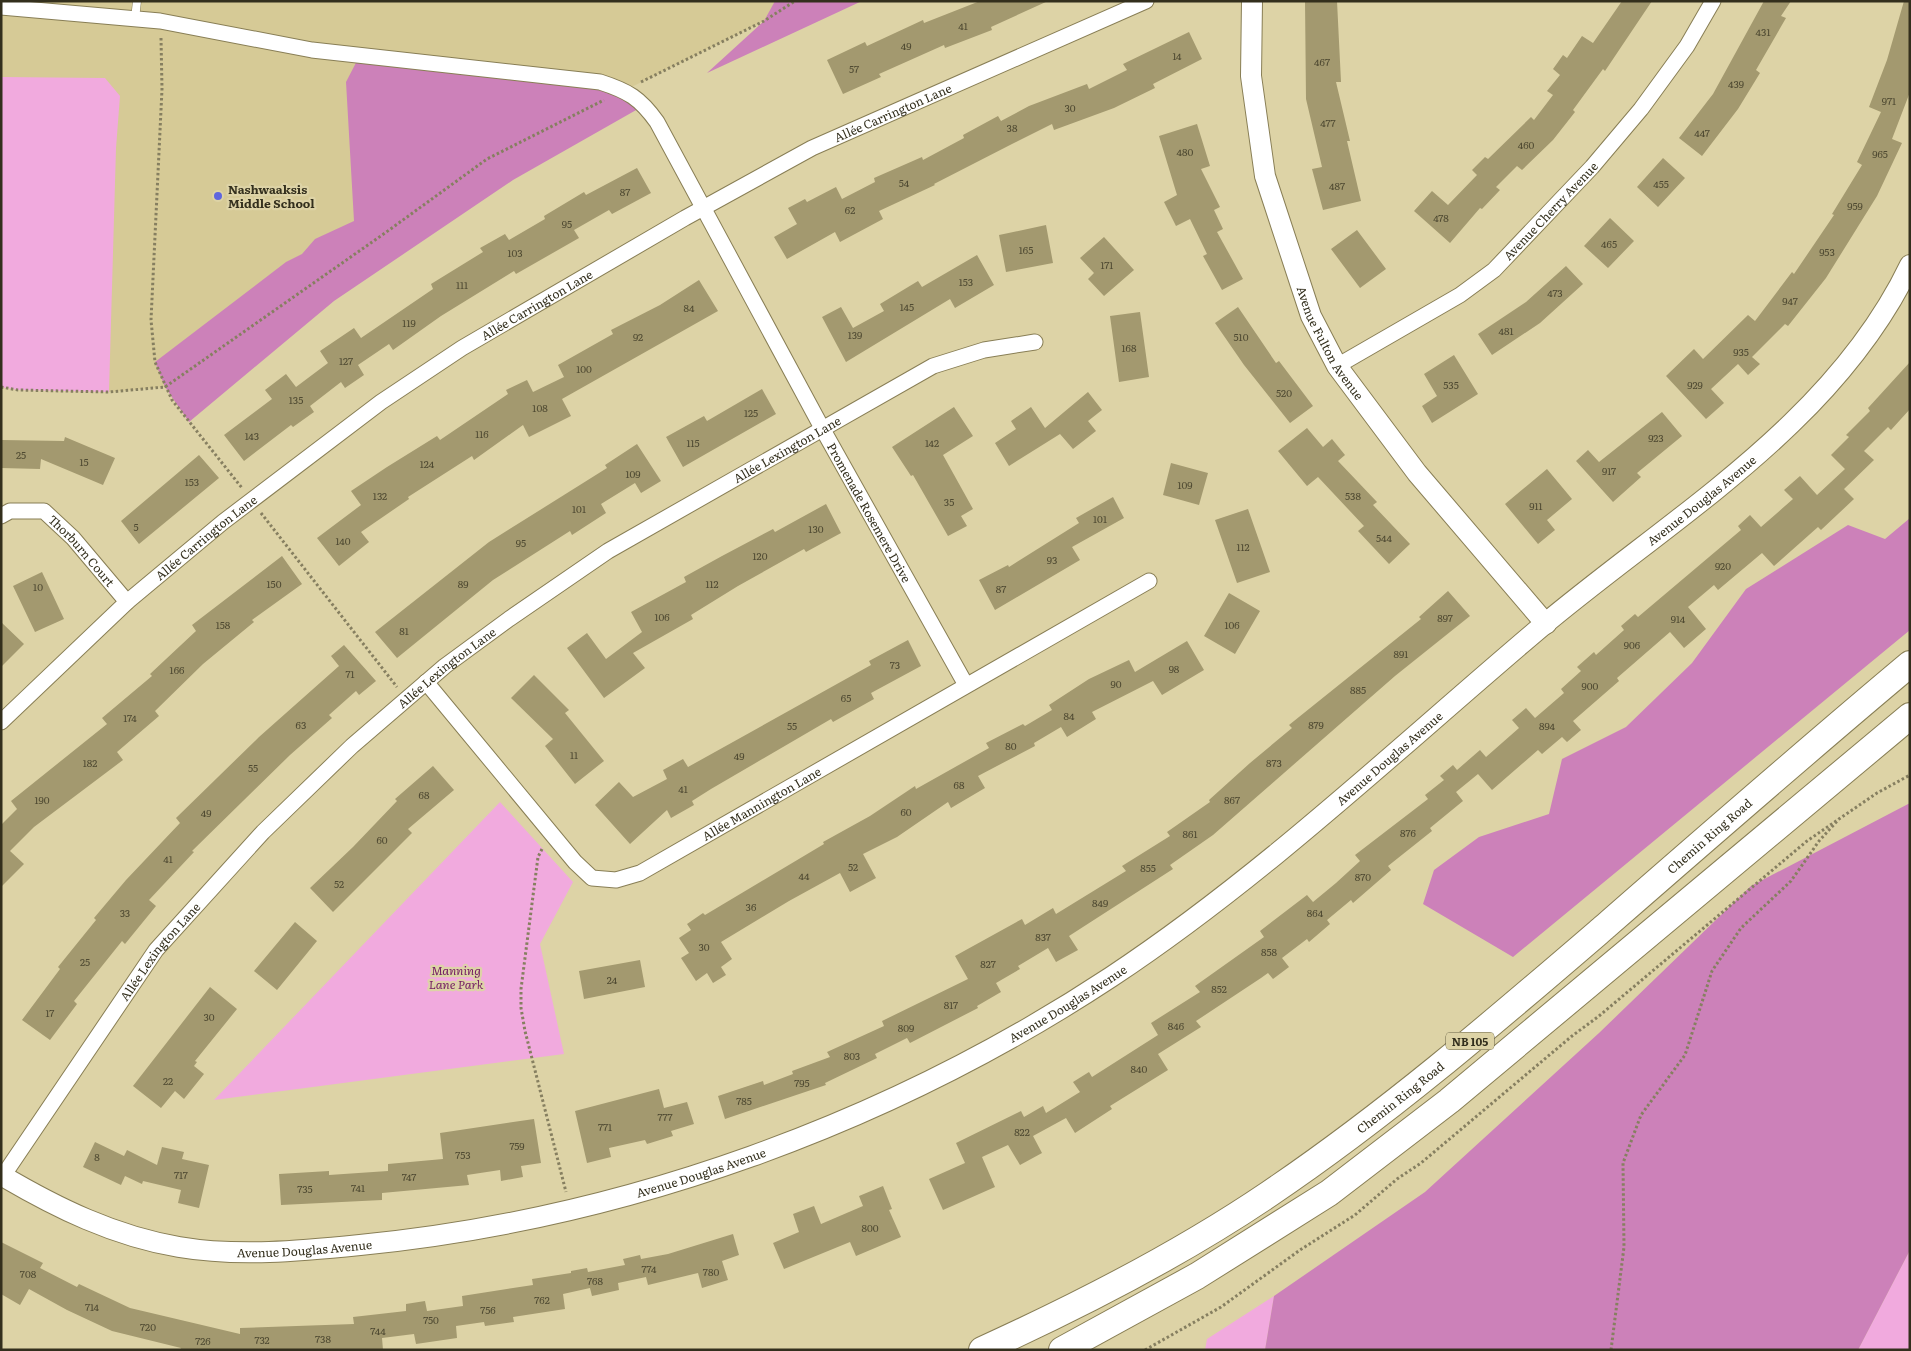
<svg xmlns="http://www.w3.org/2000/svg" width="1911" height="1351" font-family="Literata,serif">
	<rect width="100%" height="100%" fill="#ddd3a6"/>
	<path fill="#d6ca96" d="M1 1H795L764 21 487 159 385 233 165 387 109 392 18 390 1 387Z"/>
	<path fill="#f1aade" d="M1 77 105 78 120 96 116 148 109 392 18 390 1 387Z
		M500 802 573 882 540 944 564 1054 214 1100Z
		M1910 1250V1350H1858Z
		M1274 1296 1265 1350H1205L1207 1339Z"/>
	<path fill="#cc81b9" d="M775 1H862L707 73 764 21Z
		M360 55 600 82 645 105 513 180 334 301 189 422 165 387 155 362 286 262 302 254 315 239 354 221 346 82Z
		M1910 518V630L1513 957 1423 904 1434 870 1479 837 1549 814 1562 759 1626 727 1692 663 1746 589 1848 525 1885 539Z
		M1910 803V1250L1858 1350H1265L1274 1296 1425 1192 1599 1033 1751 886Z"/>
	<path fill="#a3996f" d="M980 1H1048L991 27 992 30 945 48 944 45 879 74 881 77 843 94 827 60 865 42 867 46 923 20 924 23Z
		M1305 1H1337L1341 82H1336L1350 141H1347L1361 201 1323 210 1312 169 1322 167 1306 99Z
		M1622 1H1652L1605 71 1603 69 1573 110 1575 112 1553 140 1522 170 1517 166 1496 187 1500 190 1482 209 1480 208 1450 243 1414 211 1432 191 1448 205 1477 175 1472 170 1485 157 1488 159 1531 117 1534 120 1553 95 1547 91 1560 75 1553 69 1563 55 1567 58 1582 36 1593 43Z
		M1764 1H1791L1781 16 1786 18 1756 70 1760 73 1738 109 1702 156 1679 138 1713 94Z
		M1904 1H1910V92L1892 139 1902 143 1877 196 1826 278 1788 326 1785 324 1752 357 1760 364 1748 375 1738 364 1711 389 1724 403 1706 419 1666 376 1694 349 1703 359 1748 315 1755 321 1792 272 1794 274 1834 215 1832 214 1862 165 1857 162 1881 112 1869 107 1887 60Z
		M1189 32 1202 59 1153 84 1155 88 1114 108 1054 130 1052 124 1012 144 934 184 935 185 879 211 883 219 840 242 835 232 787 259 774 237 797 224 788 208 805 199 807 202 836 187 842 199 875 182 874 178 922 157 923 160 964 138 963 135 998 116 1001 121 1029 106 1087 84 1089 89 1127 70 1123 64Z
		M1197 124 1210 166 1201 169 1220 207 1214 210 1223 229 1217 232 1243 279 1222 290 1203 256 1207 254 1190 219 1176 226 1164 202 1177 195 1159 136Z
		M1663 158 1685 178 1658 207 1637 187Z
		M637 168 651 193 612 214 609 210 574 230 579 238 516 274 514 271 441 316 393 350 389 344 358 365 364 375 345 388 341 382 310 406 314 412 293 427 291 425 244 461 224 435 272 399 265 390 286 374 296 387 328 363 320 351 354 328 361 338 433 289 431 284 483 252 480 248 505 234 509 240 545 219 544 216 584 192 586 195Z
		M1610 218 1634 241 1608 268 1584 246Z
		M1046 225 1053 263 1006 272 999 235Z
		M1357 230 1386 269 1360 288 1331 249Z
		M1104 237 1134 270 1104 296 1088 279 1094 273 1080 258Z
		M977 255 994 285 955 308 950 299 846 362 822 317 841 307 853 328 884 311 880 304 918 281 922 287Z
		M1566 266 1583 284 1540 323 1492 355 1478 334 1526 302Z
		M699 280 718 311 562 399 571 416 529 437 523 425 474 460 472 456 408 497 409 499 361 532 369 542 339 566 317 538 361 505 351 491 387 467 437 436 440 440 508 394 506 390 527 380 533 392 564 377 558 365 613 334 611 330 660 305Z
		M1238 307 1276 363 1279 361 1313 406 1290 423 1244 365 1215 323Z
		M1140 312 1149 377 1119 382 1110 316Z
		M1454 355 1478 394 1432 423 1422 406 1437 396 1424 374Z
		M1910 362V409L1891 430 1888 427 1864 451 1874 460 1844 489 1854 499 1821 530 1818 527 1774 566 1762 553 1718 590 1714 585 1688 607 1706 629 1684 648 1670 632 1617 678 1619 681 1573 721 1581 730 1567 742 1562 737 1542 754 1538 750 1492 790 1478 774 1456 792 1463 801 1430 828 1432 831 1388 866 1391 870 1353 903 1351 900 1327 920 1330 924 1309 942 1307 939 1282 958 1289 967 1273 979 1268 973 1261 978 1196 1021 1201 1027 1158 1054 1168 1070 1110 1106 1112 1109 1075 1133 1066 1118 1033 1136 1042 1153 1020 1165 1008 1145 982 1157 995 1187 943 1210 929 1179 965 1163 956 1143 1021 1111 1024 1117 1043 1106 1046 1113 1080 1092 1073 1082 1089 1072 1092 1077 1158 1035 1151 1023 1200 992 1195 986 1264 937 1260 931 1307 895 1313 902 1336 883 1360 861 1355 855 1428 799 1425 795 1444 780 1440 776 1453 765 1457 770 1480 750 1486 757 1519 728 1512 720 1526 708 1535 718 1564 693 1561 689 1581 671 1577 667 1594 652 1596 655 1624 630 1621 626 1635 614 1638 617 1741 530 1738 526 1750 515 1761 527 1793 499 1784 490 1800 476 1817 495 1845 469 1831 455 1849 437 1846 435 1870 411 1868 408Z
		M762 389 776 414 683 467 666 437 704 416 707 421Z
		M1088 392 1102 410 1088 421 1096 431 1073 449 1060 434 1009 466 995 443 1016 429 1011 421 1031 407 1045 428Z
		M954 407 973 436 943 455 973 509 961 516 967 526 948 536 913 475 911 476 892 447Z
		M1662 412 1682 436 1637 473 1641 477 1613 502 1576 461 1588 450 1599 462Z
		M1307 428 1323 447 1332 439 1345 455 1338 461 1377 502 1373 505 1410 544 1389 564 1358 531 1364 526 1318 477 1307 486 1278 451Z
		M65 437 115 458 103 485 41 459 40 469 1 468 2 440 64 441Z
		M637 444 661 481 641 493 635 483 601 504 606 513 572 535 570 531 493 580 397 658 375 632 489 542 607 468 605 465Z
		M199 455 219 478 139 544 121 521Z
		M1171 463 1208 473 1199 505 1163 495Z
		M1547 469 1572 499 1547 520 1555 530 1538 544 1505 504Z
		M1113 497 1124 518 1072 547 1080 560 995 610 979 580 1008 565 1009 567 1079 523 1076 518Z
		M826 504 841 533 806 552 804 549 738 586 691 615 693 619 633 653 645 668 604 698 567 648 587 633 606 659 642 632 631 612 686 582 684 577 722 556 773 529 775 532Z
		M1248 509 1270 572 1237 583 1215 520Z
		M282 556 302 584 252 620 254 622 203 664 155 711 159 716 117 752 123 760 34 827 10 851 24 864 1 887V825L17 809 11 801 107 724 102 718 152 676 150 674 196 631 192 625Z
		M42 572 64 619 35 632 13 586Z
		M1448 591 1470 616 1395 676 1213 835 1170 865 1173 869 1069 936 1078 950 1056 962 1048 948 1018 966 1020 969 996 983 1001 992 977 1006 978 1008 910 1043 907 1038 875 1054 877 1058 825 1083 826 1085 725 1119 718 1096 763 1081 764 1085 793 1074 792 1071 830 1057 827 1052 884 1026 882 1021 968 979 955 956 1022 919 1025 925 1053 908 1056 914 1126 871 1122 866 1170 836 1167 832 1210 802 1209 800 1250 763 1292 728 1289 725 1421 619 1419 617Z
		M1229 593 1260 611 1235 654 1204 636Z
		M1 622 24 644 1 667Z
		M908 640 921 666 871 693 874 699 833 722 831 719 711 789 692 801 694 805 671 818 667 810 630 844 595 805 619 782 633 797 667 779 663 770 683 759 688 767 871 665 869 661Z
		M1187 641 1204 670 1162 695 1153 681 1092 712 1096 719 1067 737 1061 727 1034 743 1035 746 978 776 985 788 951 808 948 802 897 837 863 854 876 878 850 892 840 873 789 901 721 942 732 959 721 967 726 975 713 983 707 973 696 981 681 958 689 953 679 938 691 930 687 924 703 913 705 915 824 844 823 842 870 816 915 786 916 789 989 748 986 743 1023 724 1025 726 1052 710 1049 705 1089 679 1129 660 1135 672Z
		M344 645 376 681 359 695 356 691 329 715 332 718 290 755 192 851 194 852 149 900 156 906 125 944 122 941 74 1001 77 1004 50 1040 22 1020 60 969 58 967 96 920 94 918 126 880 180 823 176 818 259 737 339 666 331 656Z
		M534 675 569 710 565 713 604 761 575 784 545 746 553 739 511 698Z
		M433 766 454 790 408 829 412 833 333 912 310 888 353 847 397 801 395 799Z
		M295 922 317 941 277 990 254 971Z
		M640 960 645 987 584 999 579 971Z
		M210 987 237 1009 195 1061 197 1062 194 1066 204 1074 184 1099 175 1091 161 1108 133 1086Z
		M659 1089 664 1108 687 1102 694 1124 671 1131 673 1136 647 1144 645 1140 609 1148 611 1157 587 1163 575 1111Z
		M534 1119 541 1163 521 1166 523 1177 501 1181 500 1170 467 1175 469 1185 382 1193V1200L281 1205 279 1174 329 1171V1175L388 1171V1164L443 1159 440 1133Z
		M95 1142 124 1156 127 1150 157 1165 162 1147 184 1152 182 1159 209 1165 199 1208 178 1203 181 1190 143 1181 142 1184 125 1176 121 1185 83 1167Z
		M883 1186 892 1209 889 1210 901 1237 856 1256 850 1242 784 1269 773 1243 799 1232 793 1214 814 1206 821 1224 863 1206 859 1196Z
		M733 1234 739 1255 722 1261 728 1280 702 1288 698 1273 648 1285 646 1277 618 1283 619 1290 592 1296 590 1288 563 1294 565 1309 513 1317 514 1322 485 1326 484 1322 456 1326 457 1338 416 1344 414 1334 382 1338 383 1350H180L181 1348 112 1331 67 1310 29 1289 20 1305 1 1294V1242L43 1263 40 1268 77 1287 79 1284 130 1308 240 1334V1328L354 1324 353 1317 406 1311V1304L425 1301 427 1311 463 1306 462 1296 533 1285 532 1279 571 1273V1271L587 1268 588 1272 625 1265 623 1259 640 1255 641 1259 668 1254Z"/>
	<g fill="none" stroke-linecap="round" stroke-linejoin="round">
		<defs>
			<path id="service" d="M135 19 137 1"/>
			<g id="minor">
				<path id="s1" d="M1 7 160 21 312 50 600 82C628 91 640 98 657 122L822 428 966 685"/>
				<path id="s2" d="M1337 366 1460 295 1494 270 1592 167 1641 109 1687 46 1713 1"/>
				<path id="s3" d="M1 516 10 511H44L73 538 127 602"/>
				<path id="s4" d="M426 682 575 862 592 878 616 880 640 873 1149 581"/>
				<path id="s5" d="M1 722 127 602 223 522 381 402 462 348 685 218 812 148 1146 1"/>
				<path id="s6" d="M3 1176 156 950 263 832 352 746 445 666 509 619 608 551 933 366 984 350 1035 342"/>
			</g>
			<g id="tertiary">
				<path id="s7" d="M1252 1 1251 76 1265 176 1311 316 1337 366 1417 473 1546 624"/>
				<path id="s8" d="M1 1175C57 1208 114 1236 179 1247 238 1257 300 1251 360 1245 625 1219 888 1124 1111 977 1265 875 1400 746 1541 627 1672 517 1834 424 1910 265"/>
			</g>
			<g id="trunk">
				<path id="s9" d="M982 1350C1081 1305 1179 1255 1269 1194 1386 1115 1494 1022 1601 930 1703 841 1806 751 1910 664"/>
				<path d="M1062 1350 1197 1276 1329 1193 1449 1101 1910 716"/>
			</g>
		</defs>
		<use href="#service" stroke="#887e55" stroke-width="9"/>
		<use href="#minor" stroke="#887e55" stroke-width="17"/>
		<use href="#tertiary" stroke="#887e55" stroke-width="22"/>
		<use href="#trunk" stroke="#887e55" stroke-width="28"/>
		<path stroke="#867f60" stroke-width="3" stroke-dasharray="2.5 2.5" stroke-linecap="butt" d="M161 38 162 89 151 320 155 362 172 400 242 488
			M641 82 764 21 795 1
			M1 387 18 390 109 392 165 387 385 233 487 159 604 100
			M261 513 397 687
			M542 849 538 857 521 989V1008L525 1031 566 1192
			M1145 1350 1221 1307 1300 1250 1355 1215 1397 1179 1421 1163 1572 1036 1599 1016 1807 841 1839 819
			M1611 1350 1624 1247 1623 1163 1641 1115 1685 1055 1712 971 1741 928 1791 881 1819 841 1839 819 1877 793 1910 775"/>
		<use href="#service" stroke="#fff" stroke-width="8"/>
		<use href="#minor" stroke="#fff" stroke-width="15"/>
		<use href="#tertiary" stroke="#fff" stroke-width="20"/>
		<use href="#trunk" stroke="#fff" stroke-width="26"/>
	</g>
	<circle fill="#5f66de" stroke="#ddd3a6" stroke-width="2" cx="218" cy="196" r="5"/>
	<g text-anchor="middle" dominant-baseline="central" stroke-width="4.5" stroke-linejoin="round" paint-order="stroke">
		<g font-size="10" fill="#4f4a32">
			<text x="963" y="25">41</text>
			<text x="1763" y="31">431</text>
			<text x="906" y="45">49</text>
			<text x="1177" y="55">14</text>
			<text x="1322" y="61">467</text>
			<text x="854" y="68">57</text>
			<text x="1736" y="83">439</text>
			<text x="1889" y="100">971</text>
			<text x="1070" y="107">30</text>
			<text x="1328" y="122">477</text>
			<text x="1012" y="127">38</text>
			<text x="1702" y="132">447</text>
			<text x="1526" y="144">460</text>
			<text x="1185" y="151">480</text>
			<text x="1880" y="153">965</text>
			<text x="904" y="182">54</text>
			<text x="1661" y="183">455</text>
			<text x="1337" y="185">487</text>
			<text x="625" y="191">87</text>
			<text x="1855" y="205">959</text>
			<text x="850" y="209">62</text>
			<text x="1441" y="217">478</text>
			<text x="567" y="223">95</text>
			<text x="1609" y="243">465</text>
			<text x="1026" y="249">165</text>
			<text x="1827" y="251">953</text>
			<text x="515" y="252">103</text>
			<text x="1107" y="264">171</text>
			<text x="966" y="281">153</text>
			<text x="462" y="284">111</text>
			<text x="1555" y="292">473</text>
			<text x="1790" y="300">947</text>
			<text x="907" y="306">145</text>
			<text x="689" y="307">84</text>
			<text x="409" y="322">119</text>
			<text x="1506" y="330">481</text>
			<text x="855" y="334">139</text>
			<text x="638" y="336">92</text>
			<text x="1241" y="336">510</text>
			<text x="1129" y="347">168</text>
			<text x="1741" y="351">935</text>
			<text x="346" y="360">127</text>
			<text x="584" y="368">100</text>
			<text x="1451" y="384">535</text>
			<text x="1695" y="384">929</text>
			<text x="1284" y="392">520</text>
			<text x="296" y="399">135</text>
			<text x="540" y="407">108</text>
			<text x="751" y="412">125</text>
			<text x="482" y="433">116</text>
			<text x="252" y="435">143</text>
			<text x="1656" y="437">923</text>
			<text x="693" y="442">115</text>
			<text x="932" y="442">142</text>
			<text x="21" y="454">25</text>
			<text x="84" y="461">15</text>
			<text x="427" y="463">124</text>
			<text x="1609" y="470">917</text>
			<text x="633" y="473">109</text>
			<text x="192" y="481">153</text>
			<text x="1185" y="484">109</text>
			<text x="380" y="495">132</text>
			<text x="1353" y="495">538</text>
			<text x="949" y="501">35</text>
			<text x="1536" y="505">911</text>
			<text x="579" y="508">101</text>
			<text x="1100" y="518">101</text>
			<text x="136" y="526">5</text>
			<text x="816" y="528">130</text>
			<text x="1384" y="537">544</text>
			<text x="343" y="540">140</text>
			<text x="521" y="542">95</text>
			<text x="1243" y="546">112</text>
			<text x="760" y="555">120</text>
			<text x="1052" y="559">93</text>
			<text x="1723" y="565">920</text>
			<text x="274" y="583">150</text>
			<text x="463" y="583">89</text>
			<text x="712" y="583">112</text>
			<text x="38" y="586">10</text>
			<text x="1001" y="588">87</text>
			<text x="662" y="616">106</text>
			<text x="1445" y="617">897</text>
			<text x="1678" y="618">914</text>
			<text x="223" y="624">158</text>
			<text x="1232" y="624">106</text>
			<text x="404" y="630">81</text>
			<text x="1632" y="644">906</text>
			<text x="1401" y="653">891</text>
			<text x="895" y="664">73</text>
			<text x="1174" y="668">98</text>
			<text x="177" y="669">166</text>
			<text x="350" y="673">71</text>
			<text x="1116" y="683">90</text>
			<text x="1590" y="685">900</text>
			<text x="1358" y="689">885</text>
			<text x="846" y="697">65</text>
			<text x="1069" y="715">84</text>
			<text x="130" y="717">174</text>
			<text x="301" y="724">63</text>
			<text x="1316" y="724">879</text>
			<text x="792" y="725">55</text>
			<text x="1547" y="725">894</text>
			<text x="1011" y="745">80</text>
			<text x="574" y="754">11</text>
			<text x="739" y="755">49</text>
			<text x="90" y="762">182</text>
			<text x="1274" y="762">873</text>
			<text x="253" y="767">55</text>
			<text x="959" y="784">68</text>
			<text x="683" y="788">41</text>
			<text x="424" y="794">68</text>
			<text x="42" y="799">190</text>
			<text x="1232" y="799">867</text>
			<text x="906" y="811">60</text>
			<text x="206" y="812">49</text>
			<text x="1408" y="832">876</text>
			<text x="1190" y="833">861</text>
			<text x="382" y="839">60</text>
			<text x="168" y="858">41</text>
			<text x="853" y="866">52</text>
			<text x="1148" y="867">855</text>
			<text x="804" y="875">44</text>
			<text x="1363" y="876">870</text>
			<text x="339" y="883">52</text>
			<text x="1100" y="902">849</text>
			<text x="751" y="906">36</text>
			<text x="125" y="912">33</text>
			<text x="1315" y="912">864</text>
			<text x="1043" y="936">837</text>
			<text x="704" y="946">30</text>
			<text x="1269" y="951">858</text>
			<text x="85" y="961">25</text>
			<text x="988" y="963">827</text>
			<text x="612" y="979">24</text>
			<text x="1219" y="988">852</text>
			<text x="951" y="1004">817</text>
			<text x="50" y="1012">17</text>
			<text x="209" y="1016">30</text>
			<text x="1176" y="1025">846</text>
			<text x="906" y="1027">809</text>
			<text x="852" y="1055">803</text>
			<text x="1139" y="1068">840</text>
			<text x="168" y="1080">22</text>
			<text x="802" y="1082">795</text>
			<text x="744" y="1100">785</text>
			<text x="665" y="1116">777</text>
			<text x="605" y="1126">771</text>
			<text x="1022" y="1131">822</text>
			<text x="517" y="1145">759</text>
			<text x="463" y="1154">753</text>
			<text x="97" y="1156">8</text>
			<text x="181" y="1174">717</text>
			<text x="409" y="1176">747</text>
			<text x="358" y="1187">741</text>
			<text x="305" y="1188">735</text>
			<text x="870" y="1227">800</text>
			<text x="649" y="1268">774</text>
			<text x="711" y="1271">780</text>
			<text x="28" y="1273">708</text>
			<text x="595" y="1280">768</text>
			<text x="542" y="1299">762</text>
			<text x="92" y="1306">714</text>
			<text x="488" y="1309">756</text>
			<text x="431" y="1319">750</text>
			<text x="148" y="1326">720</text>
			<text x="378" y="1330">744</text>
			<text x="323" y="1338">738</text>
			<text x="262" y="1339">732</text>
			<text x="203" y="1340">726</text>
		</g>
		<rect fill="#ddd3a6" stroke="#666046" stroke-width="1" x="1446" y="1032.5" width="48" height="17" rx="4"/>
		<g font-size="11" font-weight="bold" fill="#332f1d">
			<text x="1470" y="1041">NB 105</text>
		</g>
		<g font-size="12" fill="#332f1d" stroke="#ddd3a6">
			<text stroke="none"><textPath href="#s5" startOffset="1086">Allée Carrington Lane</textPath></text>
			<text stroke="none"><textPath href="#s2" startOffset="266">Avenue Cherry Avenue</textPath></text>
			<text stroke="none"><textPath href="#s5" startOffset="681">Allée Carrington Lane</textPath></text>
			<text stroke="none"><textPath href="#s7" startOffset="356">Avenue Fulton Avenue</textPath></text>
			<text stroke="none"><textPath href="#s6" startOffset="1084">Allée Lexington Lane</textPath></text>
			<text stroke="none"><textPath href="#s8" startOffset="1939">Avenue Douglas Avenue</textPath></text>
			<text stroke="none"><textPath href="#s1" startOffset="1120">Promenade Rosemere Drive</textPath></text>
			<text stroke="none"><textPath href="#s5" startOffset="276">Allée Carrington Lane</textPath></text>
			<text stroke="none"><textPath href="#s3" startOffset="99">Thorburn Court</textPath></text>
			<text stroke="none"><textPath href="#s6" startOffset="679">Allée Lexington Lane</textPath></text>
			<text stroke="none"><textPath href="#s8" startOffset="1534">Avenue Douglas Avenue</textPath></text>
			<text stroke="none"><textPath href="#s4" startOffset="446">Allée Mannington Lane</textPath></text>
			<text stroke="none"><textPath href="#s9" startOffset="895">Chemin Ring Road</textPath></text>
			<text stroke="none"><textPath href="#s6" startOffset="274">Allée Lexington Lane</textPath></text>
			<text stroke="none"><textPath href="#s8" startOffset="1129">Avenue Douglas Avenue</textPath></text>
			<text stroke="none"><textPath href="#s9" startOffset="490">Chemin Ring Road</textPath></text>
			<text stroke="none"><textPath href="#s8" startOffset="724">Avenue Douglas Avenue</textPath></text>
			<text stroke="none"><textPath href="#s8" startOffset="319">Avenue Douglas Avenue</textPath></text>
		</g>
		<g font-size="12" font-weight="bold" fill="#332f1d" stroke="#ddd3a6" text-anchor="start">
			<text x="228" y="189">Nashwaaksis<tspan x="228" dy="14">Middle School</tspan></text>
		</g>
		<g font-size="12" font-style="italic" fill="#731b63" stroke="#ddd3a6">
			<text x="456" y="970">Manning<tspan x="456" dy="14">Lane Park</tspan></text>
		</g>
	</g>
	<rect width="1911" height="1351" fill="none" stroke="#332f1d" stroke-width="5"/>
</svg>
